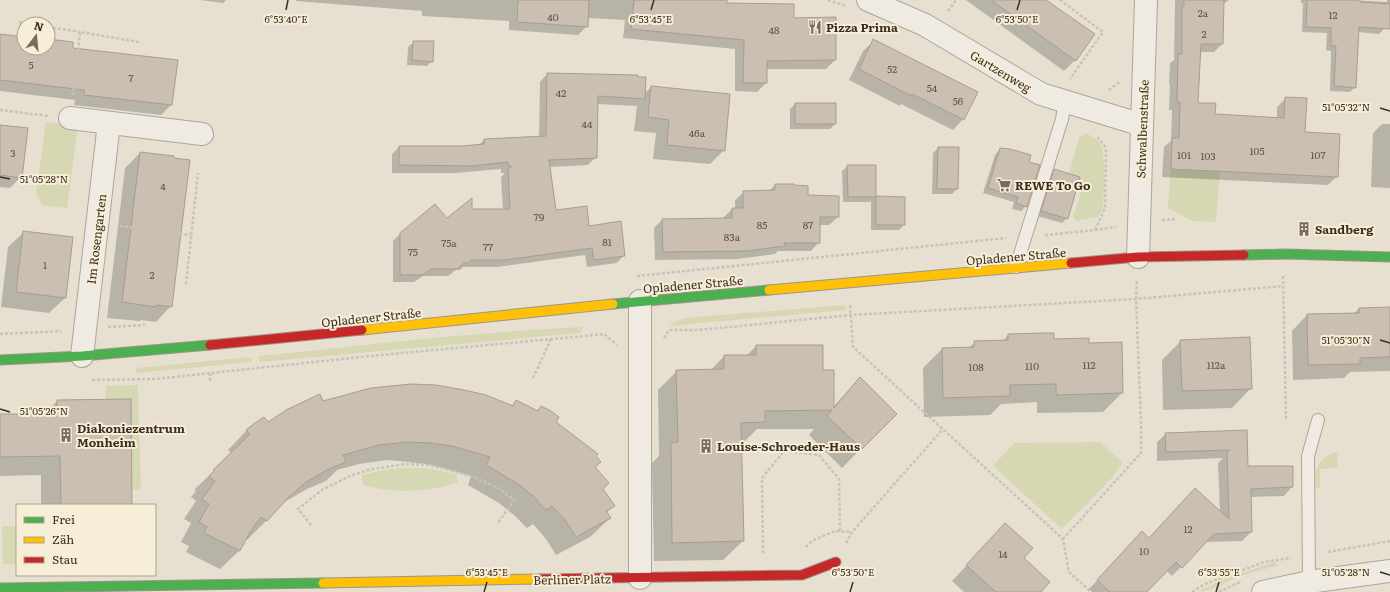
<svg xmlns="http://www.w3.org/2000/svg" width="1390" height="592" font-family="Literata,serif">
	<rect width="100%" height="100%" fill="#e7e0d1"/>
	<path fill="#d6d7b3" d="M46 122 78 126 67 208 42 205 36 192Z
		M1085 133C1090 135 1097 139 1100 143 1106 151 1105 203 1101 212 1100 214 1099 215 1097 217L1076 221 1073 217 1080 197V177L1069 174 1080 135 1083 137Z
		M1171 169 1220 171 1216 222 1192 221 1168 208Z
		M845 305V310L668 326 675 322 685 318Z
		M582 327 581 333 259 362V356C367 345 474 332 582 327Z
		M251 357 252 362 136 373V368Z
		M138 385 141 490 132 489 131 399H106V386Z
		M1100 442 1123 463 1110 480 1062 529 993 466 1014 443Z
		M1337 451 1338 468 1320 469V488H1316C1315 466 1316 461 1337 451Z
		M399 468H426L456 474 458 483C423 492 398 494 363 485L362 475 379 471Z
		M2 526H17V564H3Z
		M1275 562 1278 566C1263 569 1250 573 1236 578 1224 583 1210 592 1198 592 1222 578 1249 570 1275 562Z"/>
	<path fill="#0003" d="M200 0H226L223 3Z
		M296 0H726V4L793 19 835 18V60L826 69H766V83L757 92 735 91V49L623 38 625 20 587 18V26L578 35 509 30V21L422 16V11L296 1Z
		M966 0H1045L1075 60 1064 71Z
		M1175 0H1229L1223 4 1222 44 1214 52H1199L1197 104 1214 115 1277 118V107L1286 98 1304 132 1337 176 1328 185 1162 177 1164 147 1171 141 1172 110H1169L1170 84H1169L1170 63 1174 60Z
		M1301 0H1348L1387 2V0H1390V23L1379 34 1357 32 1355 87 1350 92 1330 91 1331 51 1326 50 1327 33 1302 32 1303 3H1301Z
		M0 35 24 38V48H48V40L72 49 171 105 161 115 74 105 75 100 0 91Z
		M874 41 963 119 953 130 901 104 900 106 849 80 863 51Z
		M414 42 432 61 427 66 407 65 408 47Z
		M547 74 644 94 651 87 724 150 710 164 653 159 656 133 634 131 637 106 597 104 596 157 588 165 549 167 555 211 588 227 624 255 617 263 587 267 585 255 497 267H463L460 270H456L448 276H423L414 282H393V241L401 233 471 210H503L501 177 505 173H501V169L455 173H392V154L399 147 478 146 484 140 539 137 540 82Z
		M795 104 835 124 830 129H790V109Z
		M1382 124H1390V188L1371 187 1373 133Z
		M0 126 21 177 10 188 0 187Z
		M938 148 957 189 952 194H932L933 153Z
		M1000 149 1028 162 1026 206 1021 211 1012 209 1014 202 983 193 995 155Z
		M140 153 171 306 156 322 141 320 139 321 107 318 125 168Z
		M848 166H875V199L877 197 904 225 899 230H871V200L870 202H843L842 171Z
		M1054 171 1067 218 1062 223 1037 216 1049 176Z
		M775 185 807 196 838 217 829 225H819V242L811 251H778L775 254 737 259 655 260 654 228 662 220 724 219V217L732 209H735V200L744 192 769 191Z
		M24 232 65 298 49 313 1 307 8 247Z
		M1359 308H1390V371L1350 372 1344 378 1293 380 1292 331 1307 315 1354 314Z
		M1008 335 1088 344 1122 393 1103 412 1037 413V402L1001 404 990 415 924 417 923 368 942 349 969 348 975 342 1003 341Z
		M1181 341 1251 388 1232 408 1163 410 1162 360Z
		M756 346H822V371L833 407 860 378 895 414 842 468 809 435 814 429H757L745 441H741L743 541 723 560 654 561 652 463 659 456 658 390 677 371 711 370 724 356H746Z
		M57 401 131 505H41V475L0 476V415H44Z
		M516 401 537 411 541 407 555 423 595 456 594 467 602 489 614 506 606 513 610 518 590 537 556 555 546 539 533 524 527 528 514 515 499 503 468 485 471 476 432 465 409 462 387 460 359 464 337 470 326 481 307 489 286 501 247 540 246 538 240 550 220 569 186 552 189 546 181 542 191 523 184 519 196 501 191 497 196 491 194 490 232 453 228 450 247 430 322 402 511 406Z
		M1246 431 1247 467 1292 487 1284 496 1250 497 1251 532 1242 541 1205 542 1172 576 1166 570 1146 592H1092L1089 589 1134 542 1149 539 1220 512 1218 463 1223 458 1157 461V442L1166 434Z
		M1005 524 1040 592H964L952 581Z"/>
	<path fill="#cbbfb2" stroke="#a89c90" d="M518 0H589L588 27 517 22Z
		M634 0H727V3L794 4V18L836 17V60L767 61V83H743L744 40 631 29Z
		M991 0H1046L1095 34 1076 61Z
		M1184 0H1224L1223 44H1201L1198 103H1216L1215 114 1284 118 1285 97 1307 98 1305 132 1340 134 1338 177 1171 169 1172 138H1179L1180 102H1177L1178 54H1182V6H1184Z
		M1307 0H1360V2L1390 4V29L1359 27 1356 88 1334 86 1336 46H1331V28L1306 27Z
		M0 34 24 37V48H48V39L73 42V48L178 60 172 105 84 95V90L0 80Z
		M873 39 978 92 964 120 912 94 911 96 859 69Z
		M413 41H434L433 62 412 60Z
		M547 73 638 75V77H646L645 99 598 96 597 158 549 160 556 210 587 206 589 226 621 221 625 256 594 260 592 248 505 260H471L469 263H464L457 269H431L423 275H400V233L435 204 447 218 472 198V209H510L508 169 512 166H508V162L472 166 399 165V146H462L484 144V139L546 136Z
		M651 86 730 94 725 151 667 145 669 120 648 117Z
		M795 103H836V124H795Z
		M0 125 28 128 22 178 0 175Z
		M938 147H959L958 189H937Z
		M1000 148 1010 149 1031 155 1029 162 1040 165 1027 207 1016 203 1018 197 988 188Z
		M140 152 174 156V158L190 160 172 307 156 305 155 307 122 302Z
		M847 165H876V197H848Z
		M1054 169 1080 177 1068 219 1041 211Z
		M775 184H794V185L808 186V195L839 196V217H820V243H784L785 246 746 251 663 252 662 219 732 218V208H743V191L775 190Z
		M876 196 905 197V225H876Z
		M23 231 73 237 66 298 16 292Z
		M1390 307V357L1360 358V364L1308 365 1307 314 1359 313V308Z
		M1043 333H1054V339L1089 338V343L1122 342 1123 393 1056 395V384L1010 385V396L943 398 942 348 974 347V341L1008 340V334Z
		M1250 337 1252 389 1182 391 1180 340Z
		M756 345H823V370H834V408L860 377 897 414 862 449 827 416 832 410 765 411V422L741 423 744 541 672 543 671 443 678 442 676 370 724 369V355H756Z
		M411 384 436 385 464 390 486 395 513 406 516 400 538 411 541 406 551 411 559 417 556 422 598 454 596 456 601 462 595 467 609 483 603 489 615 506 606 511 611 518 576 537 565 520 552 506 546 510 533 496 518 484 486 465 490 457 452 446 429 443 407 442 379 445 343 455 346 462 327 470 306 482 287 499 267 521 261 517 250 532 240 551 204 533 207 527 199 522 209 504 202 499 215 481 209 477 214 471 213 470 250 434 246 430 255 423 264 417 268 422 288 409 320 394 323 401 371 388Z
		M131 399 132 505H61L60 456 0 457V414H57V400Z
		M1247 430 1248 466H1293V487L1251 489 1252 532 1214 534 1182 568 1176 562 1147 592H1110L1097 580 1142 531 1149 538 1195 488 1229 519 1227 453 1230 450 1166 452 1165 433Z
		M1005 523 1033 548 1024 558 1050 582 1041 592H996L966 565Z"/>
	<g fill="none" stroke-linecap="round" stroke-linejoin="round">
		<defs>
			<path id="lane" d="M1016 267 1062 119 1065 101
				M1309 582 1308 456 1318 420"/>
			<path id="street" d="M868 0 925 25 1041 94 1142 125
				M70 118 202 134
				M1138 257 1146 0
				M82 356 109 123
				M640 578V301
				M1263 592 1309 582 1390 571"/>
			<path id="fast" d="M1244 255 1286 254 1390 257
				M613 304 769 290
				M0 360 82 356 210 345
				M0 588 323 583"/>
			<path id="slow" d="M769 290 1071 263
				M362 330 613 304
				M323 583 540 579"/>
			<path id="jam" d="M1071 263 1138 257 1244 255
				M210 345 362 330
				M540 579 802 575 836 562"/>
		</defs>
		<use href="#lane" stroke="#ada599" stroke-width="14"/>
		<use href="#street" stroke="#ada599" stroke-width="24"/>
		<use href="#fast" stroke="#9c958a" stroke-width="11"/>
		<use href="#slow" stroke="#9c958a" stroke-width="11"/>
		<use href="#jam" stroke="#9c958a" stroke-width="11"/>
		<path stroke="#c8c2b9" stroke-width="2.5" stroke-dasharray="3 2" stroke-linecap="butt" d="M828 0 846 6
			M1060 0 1103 32 1070 79
			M948 11 956 0
			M19 22 29 24
			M48 27 80 32
			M1109 90 1121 81
			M73 95 80 32 139 42
			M0 110 49 116
			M1162 220 1176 219
			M120 226 191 235
			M1095 230 1105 208 1106 148 1097 136
			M1045 235 1095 230 1116 227
			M637 276 1006 238
			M1283 276 1286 420
			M186 284 198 173
			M850 305 853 347 1063 539 1069 572 1091 592
			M108 327 145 325
			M0 334 61 331
			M664 338 669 330H698L851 315 1136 299 1283 286
			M210 373V382
			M533 378 551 339
			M92 380 155 379 380 355 585 336 604 334 617 345
			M311 525 298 509 322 490 350 476 372 469 406 464 428 465 446 469 476 478 498 488 514 500 498 523
			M1063 539 1141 453V422L1136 299 1137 280
			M846 543 852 532 943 429
			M806 547 812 541 835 531 852 532
			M1328 552 1390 541
			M763 553 762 478 784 451 819 455 839 479 840 532
			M1192 592 1205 584 1264 562 1291 558
			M1219 592 1242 581"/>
		<use href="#lane" stroke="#efebe3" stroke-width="12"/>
		<use href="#street" stroke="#efebe3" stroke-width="22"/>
		<use href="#fast" stroke="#4caf50" stroke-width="9"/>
		<use href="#slow" stroke="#ffc107" stroke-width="9"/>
		<use href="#jam" stroke="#c62828" stroke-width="9"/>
	</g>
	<path fill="none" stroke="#3d2e20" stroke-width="1.5" d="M286 10 288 0M651 10 654 0M1017 10 1020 0M1380 108 1390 111M0 177 10 179M1380 340 1390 343M0 409 10 412M1380 572 1390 575M484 592 487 582M850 592 853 582M1216 592 1219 582"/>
	<defs>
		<symbol id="restaurant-bare" viewBox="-9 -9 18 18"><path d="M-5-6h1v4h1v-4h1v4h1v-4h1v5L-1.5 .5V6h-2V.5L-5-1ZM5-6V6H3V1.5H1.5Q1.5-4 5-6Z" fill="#786c5e" stroke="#f7eed8" stroke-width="2.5" paint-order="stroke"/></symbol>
		<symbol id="supermarket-bare" viewBox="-9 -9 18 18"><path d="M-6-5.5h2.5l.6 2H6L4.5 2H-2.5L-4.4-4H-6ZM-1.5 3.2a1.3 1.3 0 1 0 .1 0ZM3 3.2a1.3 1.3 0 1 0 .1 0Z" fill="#786c5e" stroke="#f7eed8" stroke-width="2.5" paint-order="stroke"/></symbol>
		<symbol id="building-bare" viewBox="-9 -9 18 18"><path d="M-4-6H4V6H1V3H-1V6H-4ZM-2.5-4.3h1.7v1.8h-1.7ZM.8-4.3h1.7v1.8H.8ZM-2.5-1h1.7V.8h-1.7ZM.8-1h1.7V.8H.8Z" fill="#786c5e" stroke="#f7eed8" stroke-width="2.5" paint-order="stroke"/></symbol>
	</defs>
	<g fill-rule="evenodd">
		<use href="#restaurant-bare" x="805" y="17" width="20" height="20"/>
		<use href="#supermarket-bare" x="994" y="175" width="20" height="20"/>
		<use href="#building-bare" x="1294" y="219" width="20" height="20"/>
		<use href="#building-bare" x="56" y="425" width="20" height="20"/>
		<use href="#building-bare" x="696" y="436" width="20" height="20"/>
	</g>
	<g text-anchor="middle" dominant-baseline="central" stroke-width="4" stroke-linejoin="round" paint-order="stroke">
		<g font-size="10" fill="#605244">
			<text x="1203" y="12">2a</text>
			<text x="1333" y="14">12</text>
			<text x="553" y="16">40</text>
			<text x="774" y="29">48</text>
			<text x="1204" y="33">2</text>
			<text x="31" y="64">5</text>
			<text x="892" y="68">52</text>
			<text x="131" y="77">7</text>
			<text x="932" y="87">54</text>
			<text x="561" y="92">42</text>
			<text x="958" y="100">56</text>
			<text x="587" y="123">44</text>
			<text x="697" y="132">46a</text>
			<text x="1257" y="150">105</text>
			<text x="13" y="152">3</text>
			<text x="1184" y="154">101</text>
			<text x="1318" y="154">107</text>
			<text x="1208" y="155">103</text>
			<text x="163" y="185">4</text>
			<text x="539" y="216">79</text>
			<text x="762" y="224">85</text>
			<text x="808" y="224">87</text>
			<text x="732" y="236">83a</text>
			<text x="607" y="241">81</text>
			<text x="449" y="242">75a</text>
			<text x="488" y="246">77</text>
			<text x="413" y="251">75</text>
			<text x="45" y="264">1</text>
			<text x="152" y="274">2</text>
			<text x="1089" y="364">112</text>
			<text x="1216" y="364">112a</text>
			<text x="1032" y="365">110</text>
			<text x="976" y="366">108</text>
			<text x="1188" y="528">12</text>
			<text x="1144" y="550">10</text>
			<text x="1003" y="553">14</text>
		</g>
		<g font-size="12" font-weight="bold" fill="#3d2e20" stroke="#f7eed8" text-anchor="start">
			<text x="826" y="27">Pizza Prima</text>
			<text x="1015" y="185">REWE To Go</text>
			<text x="1315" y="229">Sandberg</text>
			<text x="77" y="428">Diakoniezentrum<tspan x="77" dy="14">Monheim</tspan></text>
			<text x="717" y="446">Louise-Schroeder-Haus</text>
		</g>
		<g font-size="12" fill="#3d2e20" stroke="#f7eed8">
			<text transform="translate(1001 71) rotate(31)">Gartzenweg</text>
			<text transform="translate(1142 129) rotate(-88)">Schwalbenstraße</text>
			<text transform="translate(96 239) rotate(-83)">Im Rosengarten</text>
			<text transform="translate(1016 256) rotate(-5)">Opladener Straße</text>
			<text transform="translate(693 284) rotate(-5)">Opladener Straße</text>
			<text transform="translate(371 317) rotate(-6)">Opladener Straße</text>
			<text transform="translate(572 579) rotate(-1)">Berliner Platz</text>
		</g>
	</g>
	<g font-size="10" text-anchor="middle" fill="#3d2e20" stroke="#f7eed8" stroke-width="4" stroke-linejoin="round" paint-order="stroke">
		<text x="286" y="23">6°53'40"E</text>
		<text x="651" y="23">6°53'45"E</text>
		<text x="1017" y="23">6°53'50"E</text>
		<text x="1346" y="111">51°05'32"N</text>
		<text x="44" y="183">51°05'28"N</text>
		<text x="1346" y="344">51°05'30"N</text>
		<text x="44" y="415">51°05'26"N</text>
		<text x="487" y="576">6°53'45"E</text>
		<text x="853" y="576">6°53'50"E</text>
		<text x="1219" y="576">6°53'55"E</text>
		<text x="1346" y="576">51°05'28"N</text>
	</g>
	<rect x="16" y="504" width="140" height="72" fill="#f7eed8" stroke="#ada18e"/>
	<rect x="24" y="517" width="20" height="6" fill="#4caf50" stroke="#ada18e"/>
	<text x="52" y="524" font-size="12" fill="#3d2e20">Frei</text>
	<rect x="24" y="537" width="20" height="6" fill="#ffc107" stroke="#ada18e"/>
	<text x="52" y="544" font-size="12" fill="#3d2e20">Zäh</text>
	<rect x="24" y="557" width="20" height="6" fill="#c62828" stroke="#ada18e"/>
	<text x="52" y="564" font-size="12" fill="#3d2e20">Stau</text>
	<g transform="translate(36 36) rotate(16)"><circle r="19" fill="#f7eed8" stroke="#ada18e"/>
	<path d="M0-3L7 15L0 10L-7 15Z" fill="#786c5e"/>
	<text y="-6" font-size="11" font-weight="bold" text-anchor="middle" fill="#3d2e20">N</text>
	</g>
</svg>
